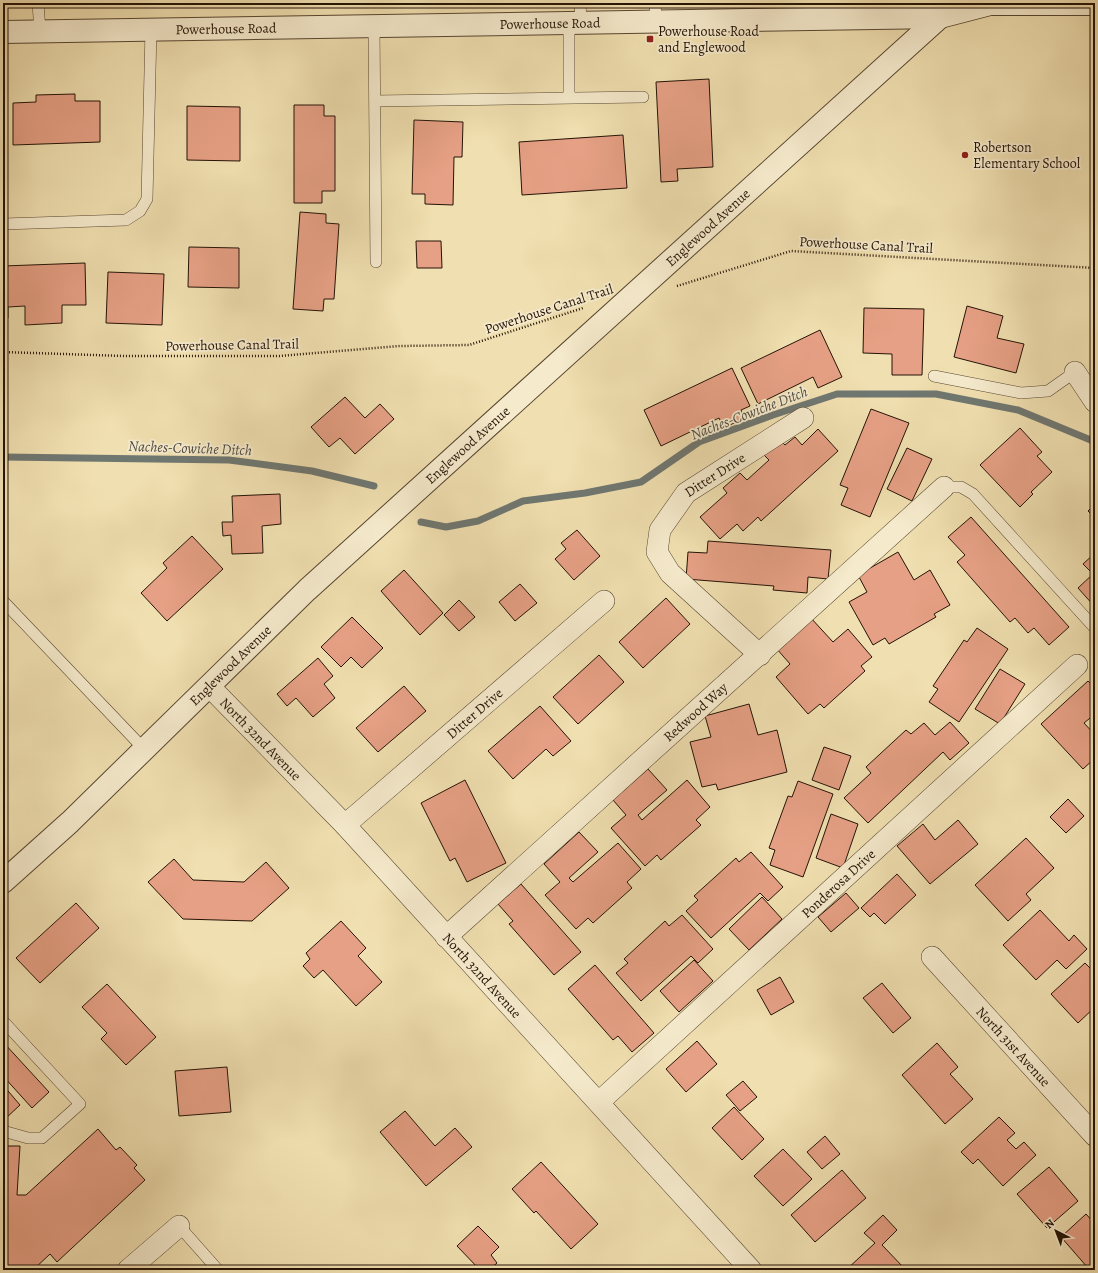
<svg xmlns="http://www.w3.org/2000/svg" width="1098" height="1273" font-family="Alegreya,serif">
	<rect width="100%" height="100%" fill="#f0dfb0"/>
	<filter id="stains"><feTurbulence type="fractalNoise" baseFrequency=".005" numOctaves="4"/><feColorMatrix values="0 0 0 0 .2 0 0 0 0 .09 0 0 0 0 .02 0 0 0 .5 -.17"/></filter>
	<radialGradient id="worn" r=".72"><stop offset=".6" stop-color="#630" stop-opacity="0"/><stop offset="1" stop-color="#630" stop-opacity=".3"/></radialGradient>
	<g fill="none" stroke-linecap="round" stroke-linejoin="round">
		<path stroke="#6f7771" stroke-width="7" d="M3 457 229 460 312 471 374 486
			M421 522 446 527 478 521 523 501 585 493 641 482 699 442 773 415 837 394H936L1018 410 1093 441"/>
	</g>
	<path fill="#e6a085" stroke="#241306" d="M709 79 713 167 677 169 678 181 661 182 656 82Z
		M75 94V101H100V142L13 145V103L36 102V95Z
		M294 105H324V116H335V191H322V203H294Z
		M187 106 240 107V161L187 160Z
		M414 120 463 122 462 157H454L453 205 425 204V194H412Z
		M623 135 627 188 522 195 519 142Z
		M300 212 326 214V223L339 224 334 299H324L323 311 293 309Z
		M416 241H441L442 268H417Z
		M189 247 239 248V288L188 287Z
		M85 263 86 305H62V323L25 325V306L8 307V318H3V266Z
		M108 272 164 274 162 325 106 323Z
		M967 306 1003 316 997 338 1024 344 1016 373 954 357Z
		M864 308 924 309 922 375H892V354L863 353Z
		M820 330 842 377 818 388 813 377 758 404 741 368Z
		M732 368 750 406 741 410 744 418 724 428 719 418 661 446 644 410Z
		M345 397 365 418 380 404 394 419 355 454 340 438 329 447 311 427Z
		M871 409 909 423 870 517 841 505 848 488 840 485Z
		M1020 428 1042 452 1037 456 1052 472 1031 492 1033 494 1020 507 980 465Z
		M818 429 838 451 761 521 758 517 743 531 737 524 720 539 700 517 727 493 723 488 740 473 747 480 769 460 762 453 778 438 785 445 795 437 802 445Z
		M907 448 932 459 912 501 887 489Z
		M280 494 281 524 262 526 263 553 232 554 231 535 223 536 222 522H233L232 496Z
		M1095 504V518L1088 511Z
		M971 517 1069 627 1049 645 1034 628 1028 633 1015 618 1010 622 957 562 965 555 948 537Z
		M577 530 600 556 574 580 555 559 566 549 561 543Z
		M192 536 223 569 167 621 141 593 167 568 163 563Z
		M708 541 831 550 828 579 808 577 807 593 773 590 774 586 686 579 688 552 707 553Z
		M898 552 914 580 930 570 950 605 934 614 936 617 889 644 885 638 873 645 849 602 867 592 858 575Z
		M1095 553V607L1078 588 1093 574 1083 564Z
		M404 570 443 613 420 635 381 591Z
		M520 584 537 603 515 621 499 602Z
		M666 598 690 624 643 668 619 642Z
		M459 600 475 617 459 631 444 615Z
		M352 617 383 648 362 668 351 657 341 667 321 647Z
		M810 617 833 642 848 629 872 657 861 666 865 671 824 708 820 704 808 714 776 677 790 664 776 648Z
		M977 628 1008 649 959 722 929 702 938 689 933 686 964 640 967 642Z
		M599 655 624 682 578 724 553 697Z
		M318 658 333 676 324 684 335 698 313 717 296 698 287 706 277 694Z
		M1000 669 1025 684 1000 724 975 709Z
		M1088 681 1095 688V714L1084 723 1095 735V758L1083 769 1041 724Z
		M404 686 426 711 378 752 356 728Z
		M749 704 758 735 777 730 787 772 718 790 716 784 702 787 690 742 711 737 705 716Z
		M540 706 571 741 553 756 546 749 513 779 488 751Z
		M950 722 969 743 950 760 943 752 868 823 844 798 871 773 866 767 906 730 911 734 924 723 935 735Z
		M824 747 851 756 839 790 812 780Z
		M648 769 667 790 638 815 642 820 687 780 710 807 696 820 701 825 661 860 657 855 645 866 611 828 626 815 613 800Z
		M465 780 506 863 467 882 455 858 450 861 421 803Z
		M798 781 833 794 803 877 770 865 775 850 769 848 788 796 792 797Z
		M1068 799 1084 816 1066 833 1050 817Z
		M831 814 858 824 843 868 816 858Z
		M958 820 978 844 930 884 897 846 923 824 935 840Z
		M579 832 598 852 569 878 573 882 618 843 641 869 627 882 632 888 593 923 588 918 576 929 545 895 560 882 544 864Z
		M1026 838 1054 868 1026 894 1031 900 1008 921 975 885Z
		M751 852 783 887 768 901 760 893 711 938 686 911 698 900 694 896 736 858 739 862Z
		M174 859 193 880 244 882 266 862 289 888 252 921 183 919 148 882Z
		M897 874 916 895 885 924 874 913 870 917 861 908Z
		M521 884 581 952 554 975 509 924 513 921 498 904Z
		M846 893 859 908 831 932 818 917Z
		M762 897 782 919 749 950 729 929Z
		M76 903 99 928 40 983 16 958Z
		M1040 910 1069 941 1074 935 1087 949 1066 969 1057 960 1036 980 1003 945Z
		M682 915 713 949 698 963 691 956 641 1001 616 973 628 963 624 959 665 921 669 926Z
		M341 921 366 948 358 956 382 982 356 1006 323 970 314 978 303 966 310 959 306 953Z
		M694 960 713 981 679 1012 660 991Z
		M1085 963 1095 973V1007L1078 1023 1051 994Z
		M595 965 654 1033 632 1052 618 1036 613 1040 568 989Z
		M780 977 794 1002 771 1015 757 990Z
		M882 983 911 1018 893 1033 863 998Z
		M107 984 156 1037 126 1065 101 1039 107 1033 82 1007Z
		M697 1041 717 1064 686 1092 666 1069Z
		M3 1042 49 1092 32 1108 3 1076Z
		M937 1043 958 1067 950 1074 973 1099 945 1124 902 1075Z
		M227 1067 231 1112 179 1116 175 1071Z
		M743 1081 757 1097 740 1111 726 1095Z
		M3 1085 20 1105 5 1119 3 1117Z
		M734 1107 764 1139 742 1160 712 1128Z
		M405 1111 435 1146 455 1128 472 1147 426 1186 380 1132Z
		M999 1117 1015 1133 1007 1140 1016 1149 1024 1142 1036 1155 1003 1186 978 1159 973 1164 961 1152Z
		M98 1129 116 1150 120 1147 137 1165 134 1168 145 1180 57 1262 50 1254 33 1270H3V1146H20L17 1195H26Z
		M825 1136 840 1154 822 1169 807 1152Z
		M783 1149 812 1179 783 1206 754 1176Z
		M541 1162 598 1224 571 1249 536 1211 534 1213 512 1189Z
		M1049 1167 1078 1201 1047 1228 1017 1194Z
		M842 1170 866 1198 815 1242 791 1215Z
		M1086 1214 1095 1224V1262L1088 1268 1061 1237Z
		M883 1215 897 1230 882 1245 905 1269 846 1270 875 1243 864 1233Z
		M478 1226 499 1247 491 1255 497 1263 489 1270H480L457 1246Z"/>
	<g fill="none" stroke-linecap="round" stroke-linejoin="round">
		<defs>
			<path id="service" d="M38 3 40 31
				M580 3 581 22
				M655 3 656 21
				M374 26 376 262
				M569 98V23
				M375 101 643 97
				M3 224 126 220 140 211 147 199 151 29
				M934 376 1021 393 1048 391 1075 372
				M944 487H961L973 494 1093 626
				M3 601 144 749
				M3 1021 80 1104 42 1138H28L3 1131
				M179 1226 218 1270"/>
			<g id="minor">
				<path d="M1075 372 1095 402"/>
				<path id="s1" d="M760 655 670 573 657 552 660 530 686 493 803 418"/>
				<path id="s2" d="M209 686 345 825 751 1270"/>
				<path id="s3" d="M345 825 604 601"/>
				<path id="s4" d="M446 937 944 487"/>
				<path id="s5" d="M932 957 1095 1136"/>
				<path id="s6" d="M599 1102 1077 665"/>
				<path d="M128 1270 179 1226"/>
			</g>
			<g id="tertiary">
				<path id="s7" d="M3 32 940 17 990 4H1095"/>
				<path id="s8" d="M3 882 70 822 307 590 940 17"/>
			</g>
		</defs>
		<use href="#service" stroke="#574630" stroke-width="12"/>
		<use href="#minor" stroke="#574630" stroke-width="22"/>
		<use href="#tertiary" stroke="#574630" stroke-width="24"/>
		<path stroke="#241306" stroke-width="2.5" stroke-dasharray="1 2" stroke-linecap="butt" d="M677 286 791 251 1095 268
			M3 352 124 356H279L400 346 469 345 583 308"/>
		<use href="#service" stroke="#f5eacc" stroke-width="11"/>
		<use href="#minor" stroke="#f5eacc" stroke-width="21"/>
		<use href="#tertiary" stroke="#f5eacc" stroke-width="22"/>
	</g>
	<g fill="#8f2418" stroke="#f5eacc" stroke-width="1.5">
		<rect x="646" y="35" width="8" height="8" rx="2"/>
		<circle cx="965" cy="155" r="4"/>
	</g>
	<g text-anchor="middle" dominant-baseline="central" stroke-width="3.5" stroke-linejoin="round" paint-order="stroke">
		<g font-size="14" fill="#241306" stroke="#f5eacc">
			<text stroke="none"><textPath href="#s7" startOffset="547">Powerhouse Road</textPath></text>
			<text stroke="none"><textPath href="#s7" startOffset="223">Powerhouse Road</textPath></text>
			<text stroke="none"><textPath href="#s8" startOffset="962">Englewood Avenue</textPath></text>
			<text transform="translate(866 245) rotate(3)">Powerhouse Canal Trail</text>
			<text transform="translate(549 309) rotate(-18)">Powerhouse Canal Trail</text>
			<text transform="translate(232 345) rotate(-1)">Powerhouse Canal Trail</text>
			<text stroke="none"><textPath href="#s8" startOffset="638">Englewood Avenue</textPath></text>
			<text stroke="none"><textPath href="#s1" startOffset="248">Ditter Drive</textPath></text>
			<text stroke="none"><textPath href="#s8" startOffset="314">Englewood Avenue</textPath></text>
			<text stroke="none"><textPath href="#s3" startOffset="171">Ditter Drive</textPath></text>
			<text stroke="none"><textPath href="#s4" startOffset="336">Redwood Way</textPath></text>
			<text stroke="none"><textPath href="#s2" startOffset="74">North 32nd Avenue</textPath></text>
			<text stroke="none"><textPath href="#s6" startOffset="324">Ponderosa Drive</textPath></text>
			<text stroke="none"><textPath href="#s2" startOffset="398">North 32nd Avenue</textPath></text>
			<text stroke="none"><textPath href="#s5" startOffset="121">North 31st Avenue</textPath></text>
		</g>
		<g font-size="14" fill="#241306" stroke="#f5eacc" text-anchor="start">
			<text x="658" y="31">Powerhouse Road<tspan x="658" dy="16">and Englewood</tspan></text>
			<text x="973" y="147">Robertson<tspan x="973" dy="16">Elementary School</tspan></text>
		</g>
		<g font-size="15" font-style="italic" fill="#504d44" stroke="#f5eacc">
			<text transform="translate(749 413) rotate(-21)">Naches-Cowiche Ditch</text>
			<text transform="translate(190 448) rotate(2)">Naches-Cowiche Ditch</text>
		</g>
	</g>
	<rect width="1098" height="1273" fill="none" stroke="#f0dfb0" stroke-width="16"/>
	<rect x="4" y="4" width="1090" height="1265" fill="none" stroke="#241306" stroke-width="2"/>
	<rect x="8" y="8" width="1082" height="1257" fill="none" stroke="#241306"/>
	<g transform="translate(1056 1231) rotate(318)" stroke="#f5eacc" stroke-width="3" paint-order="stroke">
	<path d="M0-3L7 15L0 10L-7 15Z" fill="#241306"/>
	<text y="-6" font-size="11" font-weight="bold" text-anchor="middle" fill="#241306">N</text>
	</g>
	<rect width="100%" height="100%" filter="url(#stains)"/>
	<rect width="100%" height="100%" fill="url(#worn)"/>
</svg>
